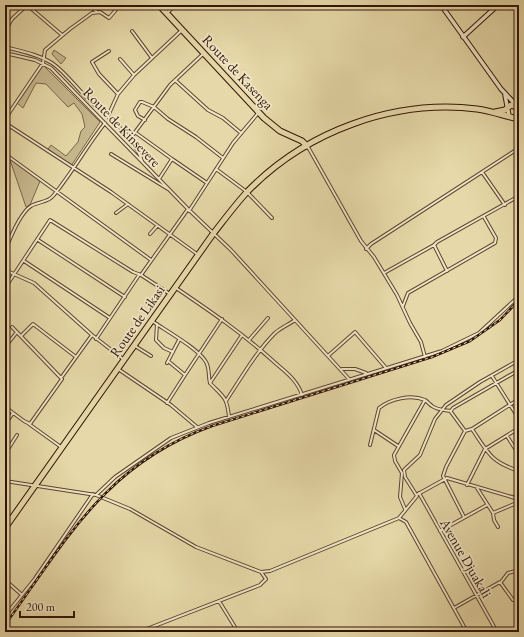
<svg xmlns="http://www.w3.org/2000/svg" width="524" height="637" font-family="'EB Garamond',serif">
	<rect width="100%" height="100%" fill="#e6d8a8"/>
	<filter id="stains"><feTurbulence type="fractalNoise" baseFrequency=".005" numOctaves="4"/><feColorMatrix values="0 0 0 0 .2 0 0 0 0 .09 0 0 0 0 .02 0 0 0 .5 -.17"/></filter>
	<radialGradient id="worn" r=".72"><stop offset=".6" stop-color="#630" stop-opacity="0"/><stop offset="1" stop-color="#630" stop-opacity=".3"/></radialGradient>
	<path fill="#c7b78d" stroke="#7c664a" d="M54 50 66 58 61 64 52 54Z
		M43 65 100 122 71 166 48 149 51 145 66 156 78 142 81 131 85 127 82 114 74 103 68 107 46 84 36 83 23 108 17 103Z
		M9 157 40 181 30 205 26 207Z"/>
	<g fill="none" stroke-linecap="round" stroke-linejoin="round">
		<defs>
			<path id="street" d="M88 5 96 11
				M167 13 175 5
				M5 31 12 19 27 5 62 35
				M132 31 152 58
				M5 47C20 51 38 54 52 63 64 71 75 86 86 97 106 117 133 133 142 161
				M5 53 35 60 51 68 188 209 231 250 349 379
				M120 59 134 75
				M175 80 208 110 223 118 241 133
				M118 94 134 75 182 30
				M108 116 118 94 99 74 92 62 109 51
				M5 119 43 63 45 50 70 29 92 13 100 12 109 18 120 5
				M145 120 138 116 135 110 140 102H142L154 107 168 119 196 137 223 158
				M5 123 111 192 197 254
				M136 133 172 159
				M130 139 170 85 203 54
				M308 147 361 241 374 257 397 295 410 323 421 342 425 357
				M5 154 151 260
				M111 154 168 189
				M216 169 247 192 272 218
				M482 172 505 205
				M159 179 172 159 207 183
				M189 211 233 143 259 112
				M116 213 128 204
				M150 234 157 226
				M38 240 125 297
				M366 249 371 244 519 148
				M5 251C10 238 20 213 31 206 37 202 49 202 53 196 72 173 86 147 105 123
				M24 261 110 318
				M5 270 34 283 92 335 123 359
				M447 271 434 245 437 242 519 196
				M384 273 434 245
				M141 275 188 209
				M5 288 50 220 133 272 141 275 170 294
				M176 288C210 311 242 333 272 360 284 371 297 379 302 395
				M403 306 408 293 495 243 496 238 484 217
				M152 321C165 330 199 349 206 362 210 369 208 376 210 383 223 397 227 396 229 417
				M157 324 156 340 164 348 173 352
				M12 327 61 378 92 335
				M21 336 33 324 76 357
				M96 339 139 275
				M249 340 268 318
				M135 346 151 356
				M5 347 17 332
				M329 355 355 332 386 368
				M167 363 179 340
				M118 369 171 405 197 427
				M342 369H355L366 373
				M185 375 222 319
				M492 376 519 419
				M210 383 242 335
				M226 401C241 378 256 352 275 333 282 327 288 325 295 320
				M167 403 185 375 168 361
				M5 407 24 421 30 424 62 379
				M451 411 453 408 519 370
				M451 412 465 431 472 429C488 453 491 462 519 471
				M5 424 13 413
				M29 424 61 447
				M472 429 519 399
				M374 430 398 446
				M507 436 519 455
				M370 445 379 408C390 399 411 394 425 400 428 402 429 404 432 406 437 410 445 410 451 411
				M5 454 17 435
				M5 481 96 495 130 509 196 547 261 572 270 571 399 518 406 522 467 632
				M467 485 485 449 519 428
				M5 487 7 481
				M477 488 493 513 494 520 498 527
				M419 493 497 632
				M418 494 447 478 515 498 519 504
				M96 495 115 477 171 438 209 423 442 351 479 333 519 296
				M515 498 519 482
				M405 509 400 497 402 473 395 461 394 455 425 400
				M493 513 519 502
				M464 517 443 476 446 467 465 431
				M399 518 417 496 405 477 404 470 420 455 435 419 446 405 480 382 519 360
				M440 531 487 505
				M5 580 22 595
				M501 582 508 573 519 570
				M219 601 238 632
				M454 608 500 582 513 600H519
				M5 616 34 580 93 494
				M139 632 260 585 266 579 261 572"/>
			<path id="secondary" d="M441 5 501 89 517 106
				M463 37 498 5
				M505 95 509 116"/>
			<path id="highway" d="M159 5 264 118 280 131 302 141 307 146
				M495 112 505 110 511 105 519 108
				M5 528 213 234C224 220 235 205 247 192 306 131 394 99 477 109 491 111 505 116 519 119"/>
		</defs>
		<use href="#street" stroke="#5e4530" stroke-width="4"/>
		<use href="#secondary" stroke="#311408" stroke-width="5.5"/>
		<use href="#highway" stroke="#311408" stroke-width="7"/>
		<use href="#street" stroke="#efe6c6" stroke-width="2"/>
		<use href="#secondary" stroke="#efe6c6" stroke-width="3.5"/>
		<use href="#highway" stroke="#e6d8a8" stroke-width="5"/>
		<defs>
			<path id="rail" d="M5 625C67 539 106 464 212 426L432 357 470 341 500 320 519 300"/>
		</defs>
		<use href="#rail" stroke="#311408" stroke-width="2.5"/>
		<use href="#rail" stroke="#efe6c6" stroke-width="1" stroke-dasharray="3" stroke-linecap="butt"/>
	</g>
	<g text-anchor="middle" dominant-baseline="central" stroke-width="3.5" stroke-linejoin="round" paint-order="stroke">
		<g font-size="14" fill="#311408" stroke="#efe6c6">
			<text transform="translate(238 72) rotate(47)">Route de Kasenga</text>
			<text transform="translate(122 127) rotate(46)">Route de Kinsevere</text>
			<text transform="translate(137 321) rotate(-55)">Route de Likasi</text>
			<text transform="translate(466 558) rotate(60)">Avenue Djuakali</text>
		</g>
	</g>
	<rect width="524" height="637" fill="none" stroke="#e6d8a8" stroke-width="20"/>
	<rect x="6" y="6" width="512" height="625" fill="none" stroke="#311408" stroke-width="2"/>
	<rect x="10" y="10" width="504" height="617" fill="none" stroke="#311408"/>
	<path d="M20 611v6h54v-6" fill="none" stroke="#311408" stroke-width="2"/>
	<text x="26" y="611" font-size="12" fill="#311408" stroke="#efe6c6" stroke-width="3" paint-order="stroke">200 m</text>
	<rect width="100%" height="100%" filter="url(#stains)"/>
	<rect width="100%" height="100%" fill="url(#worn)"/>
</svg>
